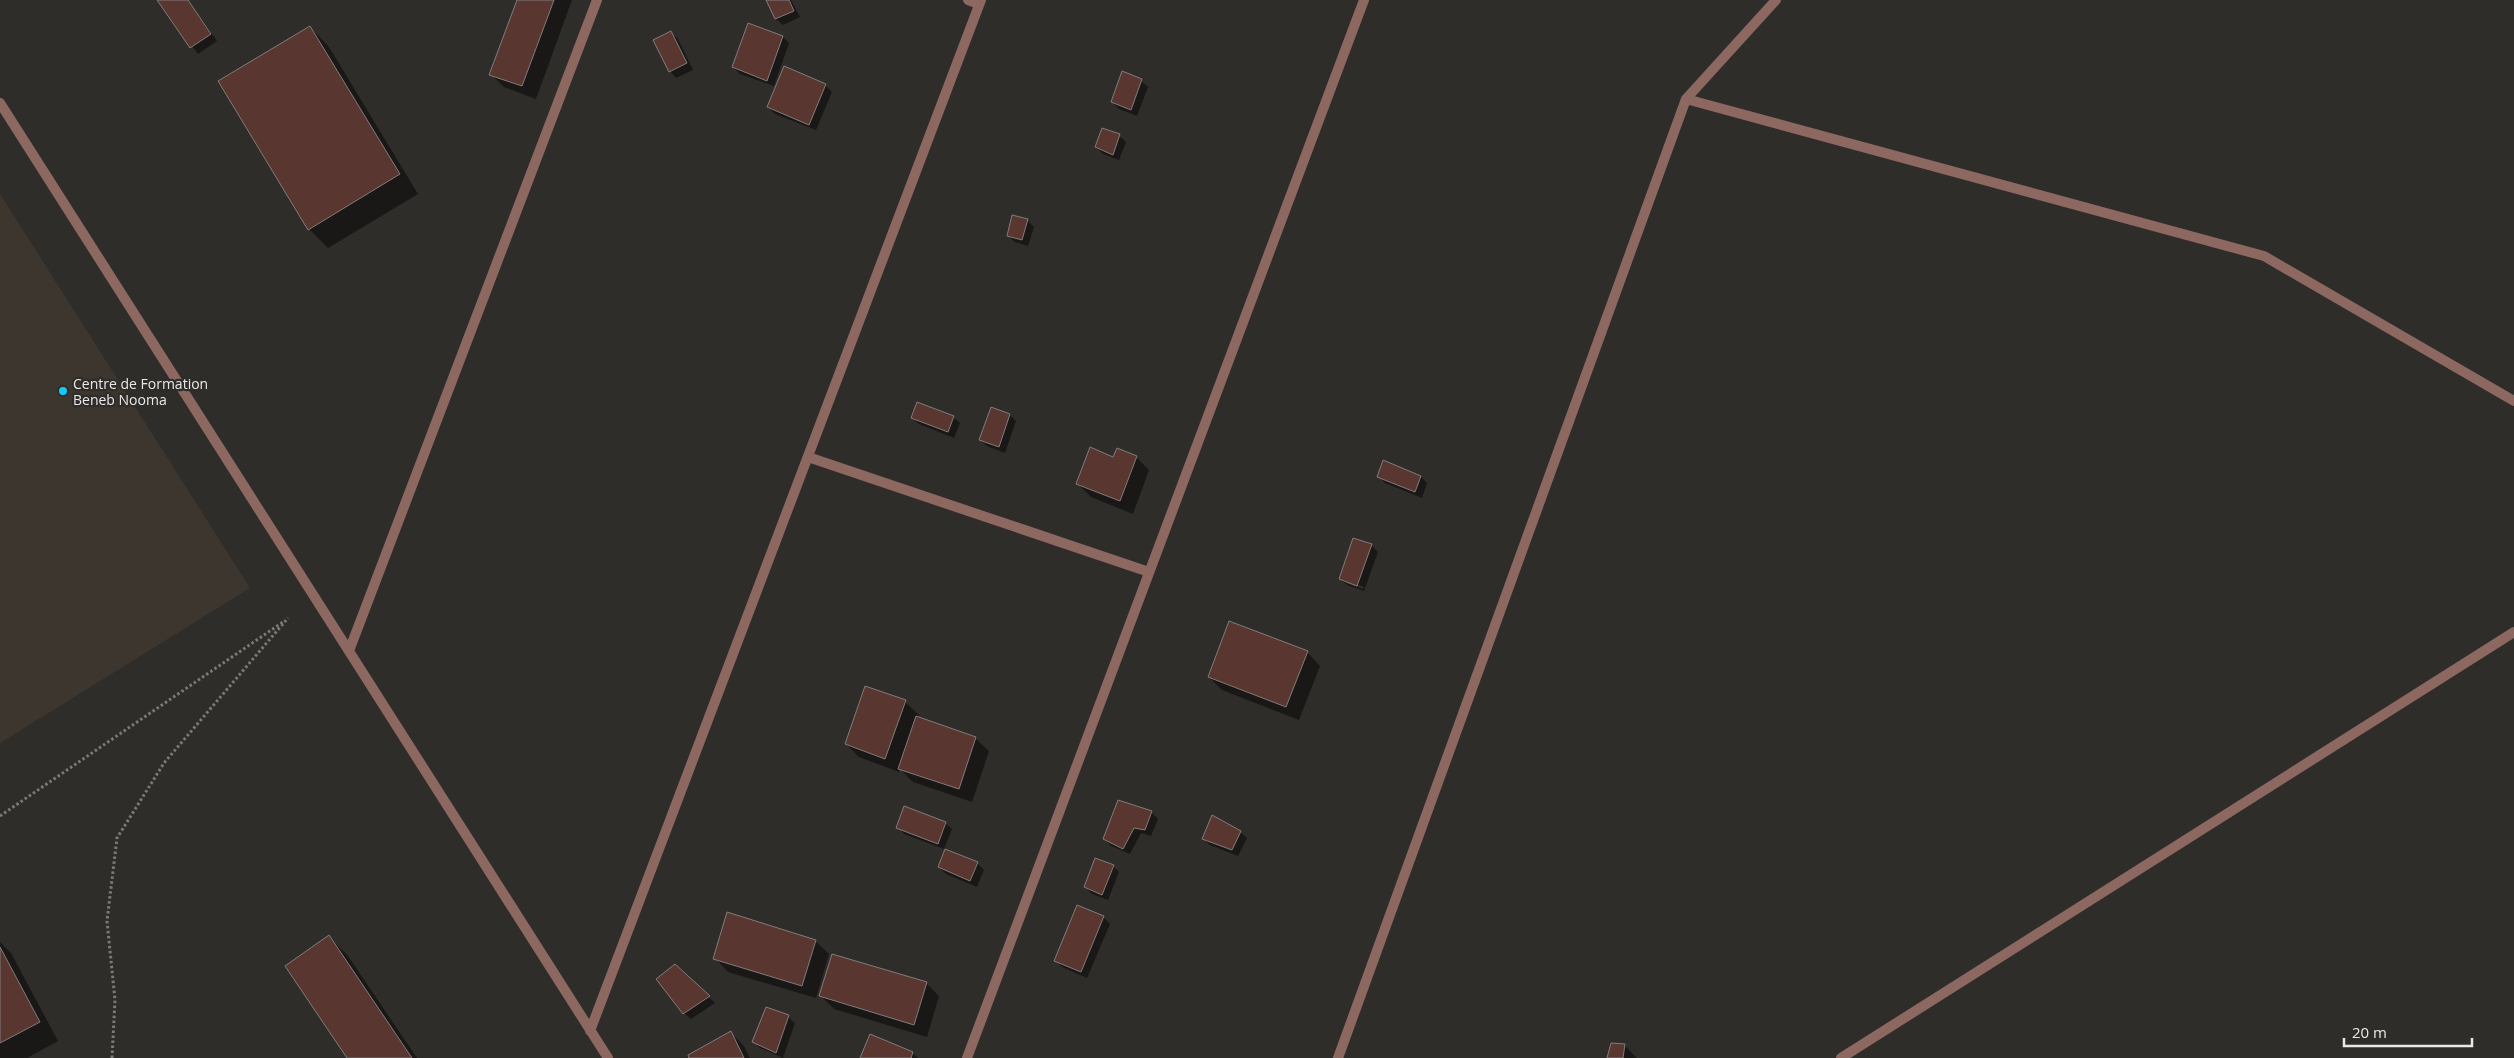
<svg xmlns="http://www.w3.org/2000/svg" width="2514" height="1058" font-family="'Open Sans',sans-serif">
	<rect width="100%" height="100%" fill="#2f2d2a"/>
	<path fill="#3c362e" d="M0 194 250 588 0 743Z"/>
	<path fill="#0007" fill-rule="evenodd" d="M158 0H188L217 41 198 54Z
		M518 0H572L536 99 504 87 491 74Z
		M767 0H791L800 17 783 25 776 19Z
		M310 27 329 47 418 194 328 248 309 229Z
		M671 33 678 39 693 70 676 78 670 71Z
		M783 37 789 43 774 86 740 74 733 67Z
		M1141 81 1148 87 1137 116 1119 109 1112 102Z
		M825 85 832 92 816 130 775 114 768 107Z
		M1119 136 1126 142 1119 160 1103 154 1096 147Z
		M1027 220 1034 227 1028 246 1015 242 1008 236Z
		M992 408 1010 415 1016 421 1005 453 987 446 980 440Z
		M953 417 960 423 954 438 919 424 912 418Z
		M1136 457 1149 470 1133 514 1091 497 1077 483 1114 458Z
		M1378 476 1421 477 1427 483 1422 498 1385 483Z
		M1371 545 1378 552 1364 591 1347 585 1340 579ZM1346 580 1364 587 1363 589 1346 583Z
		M1307 652 1320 666 1299 720 1222 690 1209 677Z
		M905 702 919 715 918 718 975 738 989 751 972 802 913 782 900 769 899 772 859 757 846 744Z
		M1151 812 1158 819 1151 836 1141 833 1130 854 1111 846 1104 839Z
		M945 823 952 829 944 849 904 834 898 827Z
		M1240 832 1247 838 1238 856 1210 845 1203 839Z
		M977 863 984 870 977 887 946 874 939 867Z
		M1113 866 1119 872 1108 900 1092 894 1085 887Z
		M1078 906 1103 917 1110 924 1087 978 1062 967 1055 960Z
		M329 937 348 956 417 1058H348Z
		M815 941 829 954 816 998 728 972 715 958Z
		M0 942 11 953 58 1041 27 1058H0Z
		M675 965 715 1003 691 1019 684 1013Z
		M926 983 939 996 927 1037 834 1009 821 996Z
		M788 1017 795 1023 783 1058 760 1048 754 1041Z
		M730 1032 744 1046 750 1058H691Z
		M1624 1045 1637 1058H1608Z
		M913 1053 918 1058H861Z"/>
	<path fill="#593730" stroke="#817c7b" d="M157 0H188L211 34 190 48Z
		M517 0H554L522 86 489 75Z
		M766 0H789L794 11 775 19Z
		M748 23 783 36 767 81 732 67Z
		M310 26 400 174 308 230 218 81Z
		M671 31 687 63 669 72 653 40Z
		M784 66 826 84 809 125 767 107Z
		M1122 71 1142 79 1131 110 1111 102Z
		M1102 128 1120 134 1113 155 1095 147Z
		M1012 215 1028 219 1022 240 1007 236Z
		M917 402 954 416 948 432 911 418Z
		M991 407 1010 414 999 447 979 440Z
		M1090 447 1113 457 1117 448 1137 456 1120 501 1076 484Z
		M1383 460 1421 476 1415 492 1377 477Z
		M1353 538 1372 544 1357 586 1339 579Z
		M1229 621 1308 651 1286 707 1208 677Z
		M865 686 906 700 885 759 845 744Z
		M916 716 976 737 959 789 898 769Z
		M1118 800 1152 811 1145 830 1134 828 1123 849 1103 839Z
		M904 806 946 822 938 844 896 828Z
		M1212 815 1241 831 1232 850 1202 839Z
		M945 849 978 862 970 881 938 867Z
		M1095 858 1114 865 1102 895 1084 887Z
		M1077 905 1104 916 1081 972 1054 961Z
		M727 912 816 940 802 986 713 959Z
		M329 935 412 1058H347L285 966Z
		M0 947 40 1022 0 1043Z
		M832 954 927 982 914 1025 819 996Z
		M675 964 710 996 683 1014 656 979Z
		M766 1007 789 1015 776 1053 752 1042Z
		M731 1031 744 1058H689L688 1055Z
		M870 1034 913 1052 911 1058H860Z
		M1611 1043 1625 1044 1623 1058H1607Z"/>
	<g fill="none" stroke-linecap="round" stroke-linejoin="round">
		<path stroke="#7b7a77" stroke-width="3" stroke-dasharray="2.5 2.5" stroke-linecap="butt" d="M0 816 283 622
			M112 1058 115 1000 107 921 117 838 164 763 288 618"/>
		<path stroke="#8d6860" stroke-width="10" d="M968 0 979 4
			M1686 99 2264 256 2514 401
			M0 103 608 1058
			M808 457 1149 572
			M349 651 597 0
			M590 1031 981 0
			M967 1058 1364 0
			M1338 1058 1686 99 1776 0
			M1841 1058 2514 632"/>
	</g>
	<circle fill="#13cafb" stroke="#2f2d2a" stroke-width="2" cx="63" cy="391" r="5"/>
	<g text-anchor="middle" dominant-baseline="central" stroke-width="4.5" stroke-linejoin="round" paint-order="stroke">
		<g font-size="14" fill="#e9e8e6" stroke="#2f2d2a" text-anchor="start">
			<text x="73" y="383">Centre de Formation<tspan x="73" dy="16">Beneb Nooma</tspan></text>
		</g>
	</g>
	<path d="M2344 1038v8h128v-8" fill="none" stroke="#e9e8e6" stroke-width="2.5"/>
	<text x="2352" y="1038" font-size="15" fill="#e9e8e6" stroke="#2f2d2a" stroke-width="4" paint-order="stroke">20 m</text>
</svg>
